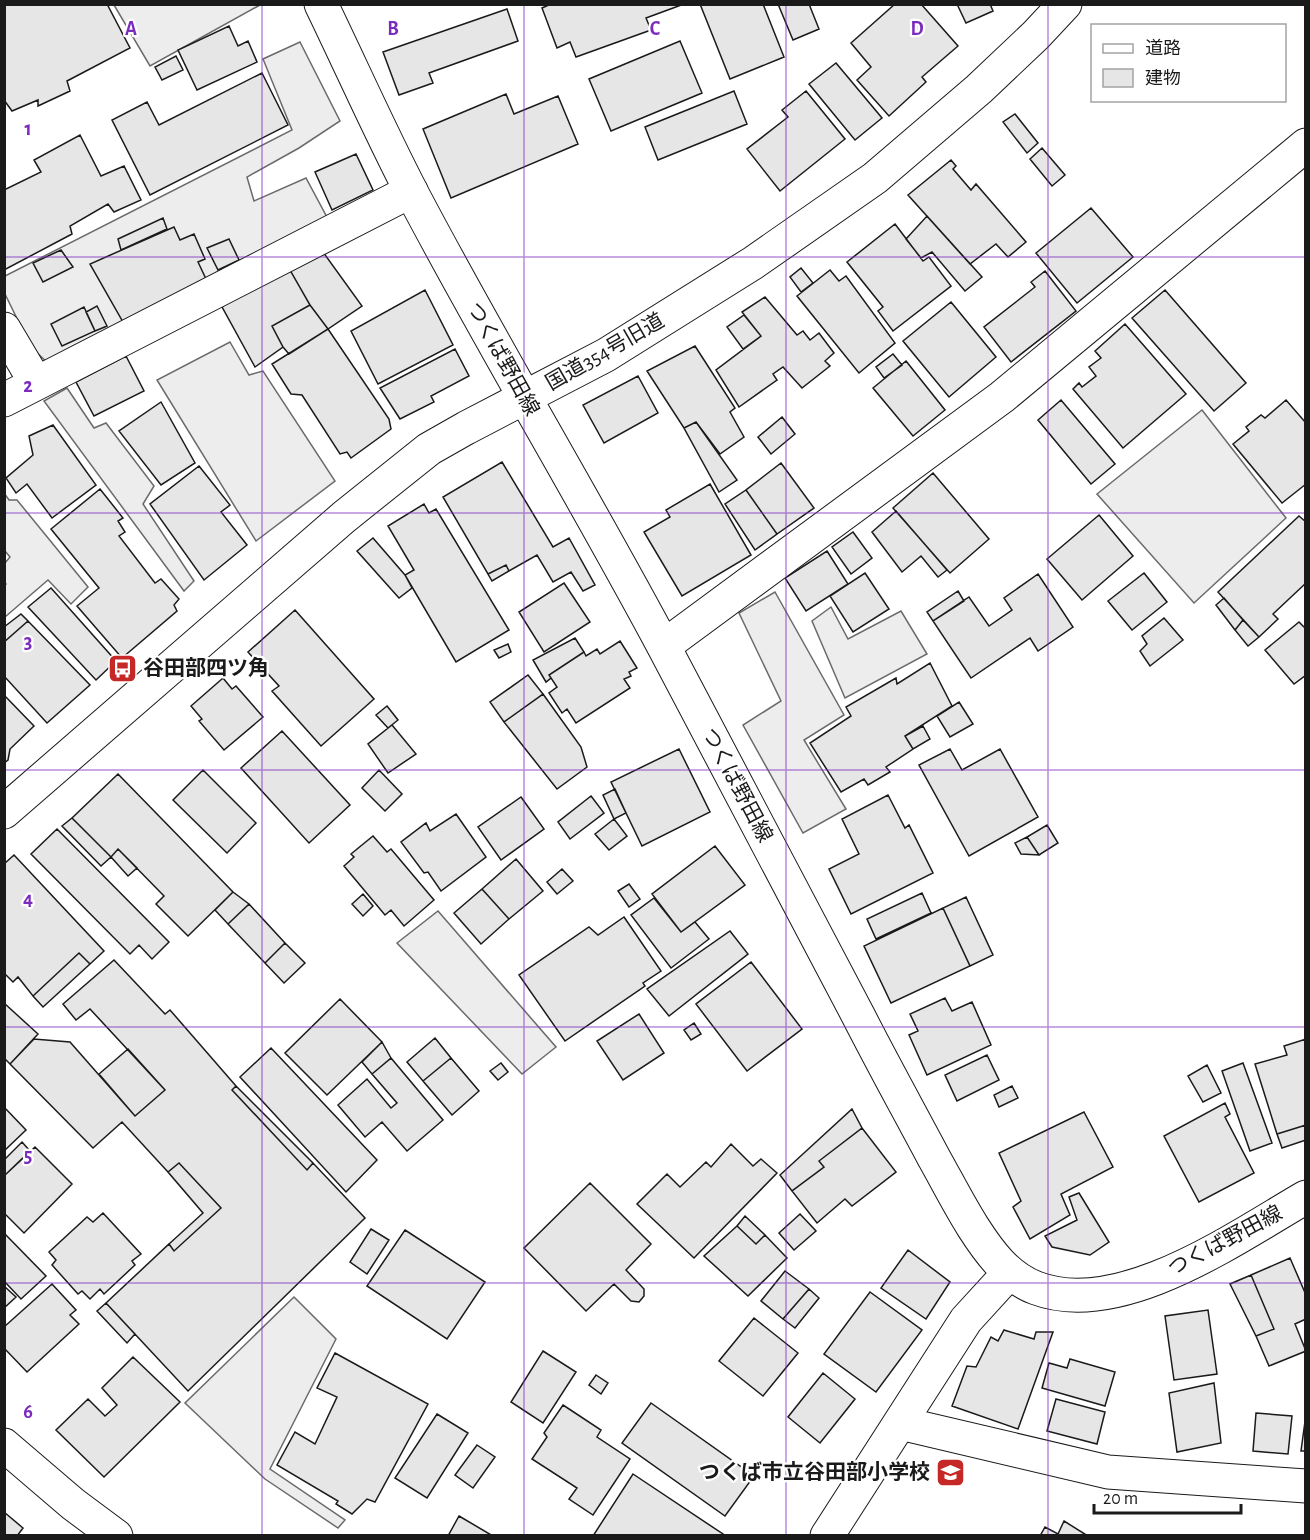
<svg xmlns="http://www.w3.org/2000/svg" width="1310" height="1540" font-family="'Alegreya Sans','Noto Sans JP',sans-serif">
	<rect width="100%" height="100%" fill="#fff"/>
	<path fill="#ededed" stroke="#6a6a6a" stroke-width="1.5" d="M114 5H260L150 66Z
		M300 42 340 121 299 148 247 177 254 201 306 178 329 221 51 366 31 347 5 294V276L292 130 263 59Z
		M230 342 249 375 263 371 335 481 256 541 157 380Z
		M67 388 94 428 106 423 154 486 143 504 194 581 184 591 44 401Z
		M1202 410 1286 518 1194 603 1097 494Z
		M4 493 9 500H17L88 587 71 604 48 580 5 617 4 586 6 584 5 582V563L10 557 5 551Z
		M775 592 844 715 804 740 846 809 803 833 743 725 781 701 739 613Z
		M831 607 848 639 901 611 927 654 845 698 812 621Z
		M438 911 556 1047 522 1074 397 943Z
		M294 1297 336 1339 270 1469 345 1520 338 1528 265 1479 185 1403Z"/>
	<path fill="#e6e6e6" stroke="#1a1a1a" stroke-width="1.5" d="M4 4H107L130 48 67 81 70 91 38 106V100L12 111 4 100Z
		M551 4H684L646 18 651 30 576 57 570 42 557 48 542 8Z
		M700 4H763L784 57 730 79Z
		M778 4H809L819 29 793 40Z
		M895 4H921L958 46 922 77 926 82 889 116 857 80 871 67 851 43Z
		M957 4H990L993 11 966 23Z
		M507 9 518 41 429 73 433 83 399 95 383 52Z
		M229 26 238 46 248 41 257 62 197 90 178 50Z
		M680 41 702 93 611 131 589 79Z
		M176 56 183 70 162 80 155 67Z
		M836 63 882 118 855 140 809 84Z
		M262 73 288 125 150 195 112 120 147 102 159 125Z
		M734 91 747 124 658 160 645 127Z
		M806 91 845 139 780 191 747 149 788 117 782 110Z
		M506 94 514 114 558 96 578 144 451 198 423 129Z
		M1015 114 1038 143 1027 153 1003 122Z
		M80 135 101 176 124 166 141 200 114 212 108 204 70 226 72 234 4 270V190L41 172 34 160Z
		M1042 148 1065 175 1052 186 1030 159Z
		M356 154 373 190 332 210 315 172Z
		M951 160 956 166 953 169 971 190 976 184 1026 242 1008 257 996 244 970 264 908 195Z
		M1091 208 1133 257 1077 303 1036 253Z
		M927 216 982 277 965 291 932 252 921 258 906 239Z
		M163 218 167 229 121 250 118 239Z
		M895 224 923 261 929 257 951 286 893 331 878 311 883 307 847 262Z
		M174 227 180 240 194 234 205 259 198 262 206 279 123 322 90 264Z
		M229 239 239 260 218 270 207 248Z
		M61 250 73 267 43 282 33 263Z
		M323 252 362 306 328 329 310 305 290 270Z
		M801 268 813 283 801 292 790 277Z
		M290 270 310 305 272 326 283 347 255 367 221 305Z
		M830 270 839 281 846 276 895 343 859 373 797 296Z
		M1045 271 1076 311 1011 362 984 327 1035 287 1031 282Z
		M425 290 453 345 378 384 351 331Z
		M1165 290 1246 383 1214 411 1132 318Z
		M765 297 797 335 803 331 810 340 819 333 834 353 825 361 830 366 802 388 783 367 773 374 777 380 739 407 716 370 761 336 742 312Z
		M951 302 996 357 949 397 903 341Z
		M310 305 328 329 289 354 283 347 272 326Z
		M97 306 107 326 95 331 86 312Z
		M84 307 95 331 62 346 51 324Z
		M744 315 761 336 743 349 727 327Z
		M1125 324 1186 394 1123 448 1073 389 1079 383 1082 387 1096 376 1089 367 1101 358 1095 351Z
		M328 329 389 419 391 429 351 458 347 452 340 454 302 395 291 394 272 364Z
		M695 346 735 408 730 412 744 437 720 454 696 422 684 428 647 371Z
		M455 349 469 376 431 396 434 402 400 419 380 388Z
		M893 354 902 365 884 378 876 367Z
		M126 356 144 391 94 416 76 382Z
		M906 361 945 410 913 436 873 388Z
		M638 376 658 413 604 443 583 405Z
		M1061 400 1115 464 1091 484 1038 420Z
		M1286 400 1306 423V484L1282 503 1233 444 1249 431 1246 427 1261 415 1265 418Z
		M161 402 195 463 161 485 119 431Z
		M782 417 795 434 771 454 758 437Z
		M696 422 737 480 719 492 684 428Z
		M53 425 96 485 52 518 27 484 16 493 6 478 33 455 29 436Z
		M502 462 553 547 569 538 595 585 583 591 571 572 553 582 537 555 509 571 506 565 488 574 443 497Z
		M781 463 814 508 777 534 746 490Z
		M199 466 230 505 221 512 247 545 204 580 150 504Z
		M933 473 989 539 950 573 893 508Z
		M710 484 751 555 682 596 644 532 670 517 666 510Z
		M100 489 123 518 118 521 125 532 119 536 155 583 161 579 179 599 174 605 177 611 122 658 77 606 99 588 51 529Z
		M746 490 777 534 755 550 725 504Z
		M424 504 429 513 436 509 509 630 456 662 405 575 414 570 388 526Z
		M896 511 947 570 938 577 921 556 902 572 872 532Z
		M1099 515 1133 556 1082 600 1047 559Z
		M1299 516 1306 522V583L1273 614 1278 619 1259 637 1218 592Z
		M853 532 872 558 851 574 832 547Z
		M373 538 405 575 412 588 399 598 357 551Z
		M827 551 848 584 806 611 785 578Z
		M506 565 509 571 492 581 488 574Z
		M865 573 889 609 853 632 830 596Z
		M1144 573 1167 602 1132 630 1108 601Z
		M1038 574 1073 627 1038 651 1030 638 971 678 933 621 969 597 989 626 1012 610 1004 598Z
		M564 583 590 622 544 652 519 612Z
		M51 588 116 661 96 680 28 607Z
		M958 591 964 601 933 621 927 612Z
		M1224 598 1243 620 1235 630 1216 605Z
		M295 610 374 699 321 746 272 691 279 686 248 652Z
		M21 614 28 621 4 642V627Z
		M1164 618 1183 640 1150 666 1140 651 1147 644 1142 636Z
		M1243 620 1259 637 1248 646 1235 630Z
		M28 621 90 685 47 723 4 676V642Z
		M1299 622 1306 629V675L1294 684 1265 650Z
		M575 638 584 652 549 675 551 678 546 682 533 660Z
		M620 641 637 668 629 672 631 676 624 679 630 688 576 723 567 709 562 713 549 693 557 687 549 675 584 652 586 656 597 649 600 654Z
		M508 644 511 652 499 658 494 650Z
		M930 663 952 706 905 736 913 749 886 767 890 772 868 785 864 779 841 792 810 743 851 716 846 707 896 678 897 684Z
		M528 675 543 694 504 722 490 702Z
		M223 678 232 689 236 686 263 717 224 750 199 721 202 719 191 706Z
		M543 694 581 747 587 767 557 789 504 722Z
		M4 695 34 726 10 749 8 760 4 763Z
		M959 702 973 724 950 737 937 716Z
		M387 706 398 720 388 728 376 715Z
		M392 725 416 754 388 773 368 744Z
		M923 726 930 739 913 749 905 736Z
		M282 731 350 805 309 843 241 768Z
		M679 749 710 812 642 846 611 782Z
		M950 749 962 770 1000 749 1038 817 969 856 919 765Z
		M203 770 256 823 227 853 173 800Z
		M379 770 402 794 385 811 362 788Z
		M118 774 233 892 188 936 156 904 164 896 118 849 111 857 72 818Z
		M615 789 626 813 614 819 603 795Z
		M888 795 905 828 909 825 933 873 851 914 829 869 859 854 842 819Z
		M591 796 604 813 570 839 558 822Z
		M521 797 544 829 501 860 478 827Z
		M456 814 486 857 441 891 428 872 424 873 401 842 426 823 430 831Z
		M72 818 111 857 101 866 62 826Z
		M614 819 627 836 609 850 595 834Z
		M1047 825 1058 843 1039 855 1027 837Z
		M57 829 169 942 152 959 139 945 130 954 31 854Z
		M373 836 387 852 391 849 434 900 404 926 391 910 385 915 344 866 354 857 351 854Z
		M1027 837 1039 855 1021 854 1015 843Z
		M715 846 745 885 681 932 652 894Z
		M118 849 137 868 128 876 111 857Z
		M14 855 104 951 90 964 79 953 33 996 18 977 13 982 4 973V864Z
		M516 859 543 891 509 919 482 889Z
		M562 869 573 881 557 894 547 882Z
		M629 884 640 899 629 907 618 891Z
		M482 889 509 919 481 944 454 913Z
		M233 892 249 904 228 924 215 910Z
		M922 893 931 913 876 939 867 919Z
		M363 894 373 906 363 916 352 904Z
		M966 897 993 955 970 966 943 908Z
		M654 898 681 932 695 922 709 939 671 968 631 915Z
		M249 904 285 943 265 963 228 924Z
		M943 908 970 966 891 1003 864 946Z
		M624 917 661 971 643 983 645 986 565 1041 519 975 589 927 598 935Z
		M730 931 748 954 669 1016 647 989Z
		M285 943 305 963 284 983 265 963Z
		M79 953 90 964 43 1007 33 996Z
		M114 960 165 1014 170 1010 236 1086 232 1090 307 1170 313 1163 365 1218 188 1391 106 1303 169 1244 174 1251 221 1208 179 1163 168 1172 122 1122 93 1148 10 1064 34 1039 70 1042 135 1116 165 1090 90 1009 76 1020 63 1004Z
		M751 962 802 1029 747 1071 696 1004Z
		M945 998 952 1011 972 1002 991 1045 927 1075 909 1035 918 1031 910 1014Z
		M340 999 382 1042 327 1095 285 1053Z
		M4 1003 38 1034 10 1064 4 1058Z
		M639 1014 664 1053 623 1080 597 1041Z
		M694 1023 701 1034 691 1040 684 1030Z
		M435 1038 451 1058 423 1081 407 1062Z
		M1306 1039V1125L1277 1134 1255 1064 1287 1055 1284 1046Z
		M382 1042 391 1058 372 1074 362 1062Z
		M271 1048 377 1160 346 1192 240 1077Z
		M128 1049 165 1090 135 1116 99 1074Z
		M987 1055 999 1080 957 1101 945 1075Z
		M391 1058 443 1120 407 1151 382 1122 365 1137 338 1105 367 1079 391 1108 397 1103 372 1074Z
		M451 1058 479 1091 452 1115 423 1081Z
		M501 1063 508 1072 498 1080 490 1071Z
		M1243 1063 1272 1143 1250 1151 1222 1071Z
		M1207 1065 1221 1093 1203 1102 1188 1076Z
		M236 1086 313 1163 307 1170 232 1090Z
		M1012 1086 1018 1098 999 1107 994 1095Z
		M1225 1103 1230 1114 1225 1117 1254 1173 1199 1202 1164 1136Z
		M4 1107 26 1130 4 1151Z
		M852 1109 862 1128 819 1161 824 1167 792 1191 780 1175Z
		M1084 1112 1113 1167 1061 1194 1070 1215 1030 1239 1013 1207 1021 1201 999 1153Z
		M1306 1125V1140L1282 1148 1277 1134Z
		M862 1128 896 1172 852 1206 845 1199 817 1223 792 1191 824 1167 819 1161Z
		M22 1142 30 1151 4 1176V1160Z
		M731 1144 753 1166 761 1159 777 1173 694 1258 637 1204 667 1174 680 1187 706 1162 711 1167Z
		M35 1147 72 1184 24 1233 4 1213V1176Z
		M179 1163 221 1208 174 1251 169 1244 203 1213 168 1172Z
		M590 1183 651 1244 626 1270 644 1289V1296L639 1302 631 1301 614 1284 586 1311 524 1248Z
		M1079 1193 1109 1242 1090 1255 1052 1247 1045 1236 1077 1220 1069 1197Z
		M103 1213 141 1254 132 1261 135 1265 104 1294 100 1289 90 1299 82 1291 78 1294 52 1265 56 1260 49 1252 87 1217 93 1222Z
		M800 1214 816 1231 794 1250 779 1233Z
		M745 1216 765 1235 756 1244 737 1226Z
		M737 1226 756 1244 765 1235 787 1258 748 1296 704 1256Z
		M371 1229 389 1240 367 1274 350 1262Z
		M405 1230 485 1282 447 1339 367 1286Z
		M4 1233 46 1276 21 1299 4 1281Z
		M908 1250 950 1282 926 1319 881 1288Z
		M1290 1258 1306 1295V1319L1295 1324 1306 1351 1269 1366 1256 1336 1274 1329 1251 1275Z
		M785 1271 809 1289 783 1319 761 1301Z
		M1251 1275 1274 1329 1256 1336 1230 1284Z
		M52 1284 76 1310 70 1315 79 1324 27 1372 4 1348V1327Z
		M4 1286 16 1297 4 1308Z
		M809 1289 819 1298 795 1328 783 1319Z
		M870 1292 922 1330 876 1392 824 1354Z
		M106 1303 135 1334 127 1343 97 1311Z
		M1208 1310 1217 1374 1174 1380 1165 1316Z
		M754 1318 798 1353 763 1396 719 1361Z
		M1004 1330 1034 1339 1036 1332H1053L1018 1429 952 1406 967 1366 976 1367 991 1337 998 1341Z
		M543 1351 576 1372 543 1423 511 1402Z
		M335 1353 428 1404 375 1502 367 1499 352 1514 336 1504 338 1501 277 1465 295 1432 315 1444 337 1397 317 1388Z
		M133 1357 180 1402 104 1477 56 1430 88 1399 105 1416 117 1405 102 1388Z
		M1070 1359 1115 1372 1105 1406 1042 1388 1049 1363 1067 1368Z
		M823 1373 855 1399 820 1443 788 1417Z
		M596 1375 608 1383 601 1394 589 1385Z
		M1214 1383 1221 1443 1177 1452 1169 1393Z
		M1056 1399 1105 1412 1097 1444 1047 1431Z
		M651 1403 754 1476 725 1516 622 1443Z
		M563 1405 601 1430 597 1437 630 1459 593 1515 569 1499 577 1488 532 1459 547 1437 544 1433Z
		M1256 1413 1292 1416 1288 1454 1253 1451Z
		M437 1414 468 1433 427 1498 395 1478Z
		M1306 1414V1451H1301Z
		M477 1445 495 1457 473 1488 455 1475Z
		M633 1474 726 1536H593Z
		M4 1512 23 1528 17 1536H4Z
		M459 1516 493 1536H448Z
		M1064 1521 1088 1536H1040L1045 1527 1058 1534Z"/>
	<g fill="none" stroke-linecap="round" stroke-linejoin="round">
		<defs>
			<path id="minor" d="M4 329 36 383
				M4 400 411 191
				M664 646 1002 397 1306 145
				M4 812 344 517 429 449 466 428 606 355 753 263 875 178 979 89 1036 35 1065 4
				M900 1423 1108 1472 1306 1486
				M4 1445 73 1504 116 1536
				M827 1536 966 1320 1009 1273"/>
			<path id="major" d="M321 4C352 68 381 134 414 197 494 349 583 495 664 647 730 770 794 894 859 1017 883 1064 909 1111 934 1158 947 1181 959 1205 973 1227 989 1252 1007 1277 1036 1288 1120 1320 1235 1238 1306 1197"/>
		</defs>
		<use href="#minor" stroke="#1a1a1a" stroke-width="35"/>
		<use href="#major" stroke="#1a1a1a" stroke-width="35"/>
		<use href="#minor" stroke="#fff" stroke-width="33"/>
		<use href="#major" stroke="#fff" stroke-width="33"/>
	</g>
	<path fill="none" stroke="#7b2cbf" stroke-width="1.5" stroke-opacity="0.55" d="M262 4V1536M524 4V1536M786 4V1536M1048 4V1536M4 257H1306M4 513H1306M4 770H1306M4 1027H1306M4 1283H1306"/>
	<defs>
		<symbol id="bus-square" viewBox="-11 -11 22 22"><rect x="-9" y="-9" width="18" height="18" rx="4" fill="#c62828" stroke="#fff"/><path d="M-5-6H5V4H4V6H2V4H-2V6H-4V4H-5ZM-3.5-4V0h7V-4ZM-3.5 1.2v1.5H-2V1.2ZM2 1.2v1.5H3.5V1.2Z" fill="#fff"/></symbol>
		<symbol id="school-square" viewBox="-11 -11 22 22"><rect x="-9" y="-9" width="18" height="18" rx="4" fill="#c62828" stroke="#fff"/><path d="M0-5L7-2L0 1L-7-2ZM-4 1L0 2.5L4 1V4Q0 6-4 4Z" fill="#fff"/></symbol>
	</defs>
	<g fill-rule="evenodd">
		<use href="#bus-square" x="106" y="652" width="33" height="33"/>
		<use href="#school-square" x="934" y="1456" width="33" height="33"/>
	</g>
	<g text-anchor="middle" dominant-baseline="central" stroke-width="4.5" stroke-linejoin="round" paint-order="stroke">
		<g font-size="21" fill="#1a1a1a" stroke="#fff">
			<text transform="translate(605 352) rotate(-30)">国道354号旧道</text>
			<text transform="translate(503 359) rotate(61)">つくば野田線</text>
			<text transform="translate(737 785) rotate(62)">つくば野田線</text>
			<text transform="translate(1225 1241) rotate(-28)">つくば野田線</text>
		</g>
		<g font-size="21" font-weight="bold" fill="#1a1a1a" stroke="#fff" text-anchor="start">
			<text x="143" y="668">谷田部四ツ角</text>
			<text x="930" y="1472" text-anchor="end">つくば市立谷田部小学校</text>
		</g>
	</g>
	<g font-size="20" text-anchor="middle" font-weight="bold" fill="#7b2cbf" stroke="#fff" stroke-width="4.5" stroke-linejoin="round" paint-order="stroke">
		<text x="131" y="35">A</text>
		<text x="393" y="35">B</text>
		<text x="655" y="35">C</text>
		<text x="917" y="35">D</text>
		<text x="28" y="135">1</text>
		<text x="28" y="392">2</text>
		<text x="28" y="648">3</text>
		<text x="28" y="905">4</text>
		<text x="28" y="1162">5</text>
		<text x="28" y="1418">6</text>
	</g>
	<rect width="1310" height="1540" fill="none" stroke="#1a1a1a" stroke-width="12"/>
	<rect x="1091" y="24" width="195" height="78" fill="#ffffff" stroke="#a3a3a3" stroke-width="1.5"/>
	<rect x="1103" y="44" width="30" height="9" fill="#ffffff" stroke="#a3a3a3" stroke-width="1.5"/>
	<text x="1145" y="54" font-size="18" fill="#1a1a1a">道路</text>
	<rect x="1103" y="69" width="30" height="18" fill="#e6e6e6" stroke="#a3a3a3" stroke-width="1.5"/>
	<text x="1145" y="84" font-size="18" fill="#1a1a1a">建物</text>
	<path d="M1094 1504v9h147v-9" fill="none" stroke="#1a1a1a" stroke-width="3"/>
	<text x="1103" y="1504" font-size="18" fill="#1a1a1a" stroke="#ffffff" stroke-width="4.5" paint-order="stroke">20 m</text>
</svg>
